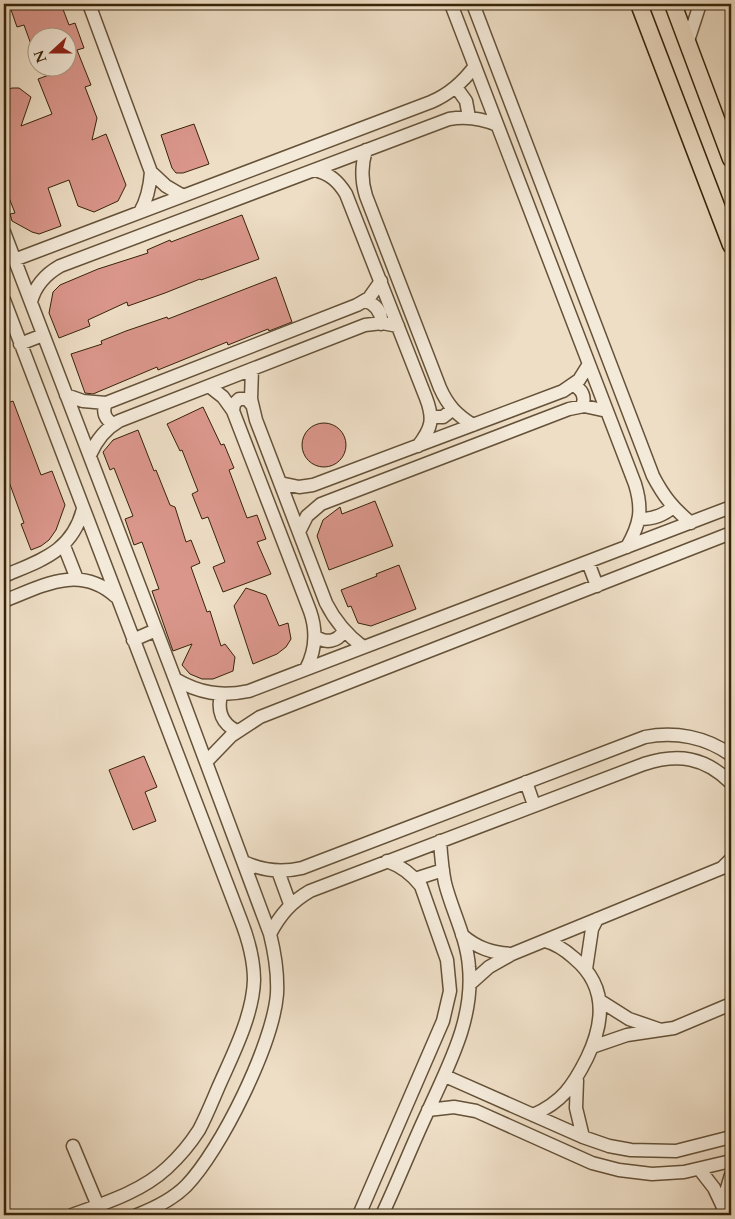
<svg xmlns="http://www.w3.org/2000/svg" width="735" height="1219" font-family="Cardo,serif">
	<rect width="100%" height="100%" fill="#eedec6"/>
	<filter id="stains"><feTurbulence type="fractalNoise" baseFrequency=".004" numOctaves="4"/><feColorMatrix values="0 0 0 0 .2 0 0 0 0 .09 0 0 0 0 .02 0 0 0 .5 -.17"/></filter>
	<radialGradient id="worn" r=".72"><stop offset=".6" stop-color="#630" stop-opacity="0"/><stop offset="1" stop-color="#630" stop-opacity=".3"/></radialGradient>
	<path fill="#da968b" stroke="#372408" d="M9 4H61L69 25 75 23 84 48 77 50 91 85 85 87 97 118 92 140 106 134 126 185 118 201 94 212 78 206 69 180 48 188 61 226 39 234 32 232 12 221 10 214 15 213 4 185V91L12 88H19L31 97 21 126 52 114 38 79 68 68V38H38V58H36L24 25 17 27Z
		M194 124 209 164 183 173H176L172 168 161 135Z
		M242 215 259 259 201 280 200 279 165 293 128 306 127 302 88 320 90 326 59 338 49 313 53 292 60 285 98 269 148 253 147 250 170 240 171 242Z
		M276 277 292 322 269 331 268 329 228 345 227 342 158 370 157 367 93 394 85 393 71 354 102 344 101 341 126 331 167 317 168 319Z
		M13 401 41 475 52 471 65 505 56 530 49 540 41 546 31 550 21 524 24 523 4 468V404Z
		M203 407 221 445 224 444 234 468 229 470 247 518 257 515 266 539 257 542 271 574 223 592 213 567 225 562 208 517 202 519 192 494 198 491 182 450 180 451 167 424Z
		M302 445a22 22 0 1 1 44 0a22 22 0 1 1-44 0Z
		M138 430 154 471 156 470 170 505 175 507 186 542 191 540 200 563 191 567 207 612 210 611 221 646 225 644 235 657 233 671 213 679H202L190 674 182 665 192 644 173 651 152 591 159 589 142 542 134 545 125 519 133 516 114 468 110 470 103 452 113 440Z
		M375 501 393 546 329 570 317 536 323 520 340 507 342 514Z
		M399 565 416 609 371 626 358 623 351 606 348 607 341 590 377 576 376 574Z
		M246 588 266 595 279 626 288 623 291 639 286 647 277 654 253 664 234 606Z
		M144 756 157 787 145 792 156 821 133 830 109 770Z"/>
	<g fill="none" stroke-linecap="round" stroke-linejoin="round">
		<defs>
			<path id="minor" d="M89 4 151 172 166 186 183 196
				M451 4 635 484C643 510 640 524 627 547
				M473 4 653 476C664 497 673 508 691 523
				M688 41 700 4
				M456 87 466 101 469 117
				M366 150C361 166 361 180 366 196L440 388C448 406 457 415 473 425
				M315 170C330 174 338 181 346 194L426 398C434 419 432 428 418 446
				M140 212C147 200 150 186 151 172
				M4 232 175 679 270 934C275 954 278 974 277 994 273 1044 221 1150 186 1186 172 1200 155 1208 137 1215
				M14 260 431 102C450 94 463 82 475 66
				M4 300 240 918C248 938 254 958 254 980 253 1016 232 1056 218 1088 212 1102 206 1117 199 1130 190 1144 179 1157 167 1168 141 1192 105 1203 72 1215
				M366 301C377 305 382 313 381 324
				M31 302C35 286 46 274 60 266L449 119C466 116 481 118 497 125
				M20 344 43 335
				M252 369 251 399 256 420 326 603C335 621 347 635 363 647
				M573 385C582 389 586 397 582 406
				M209 386 223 397 233 411 310 611C317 631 316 650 306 669
				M66 395 83 401 106 403 357 305 369 298 381 281
				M106 403C102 412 105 420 114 424
				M233 411 234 404 239 399H247L252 405
				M431 417H443L452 410
				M90 455C96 441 105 429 119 421L365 325 382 323 398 326
				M280 483 299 487 313 485 563 391 579 380 589 364
				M640 519C653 519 663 516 673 507
				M299 532 307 516 321 504 569 409 584 406 607 411
				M64 546 77 579
				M588 562 597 586
				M4 576C41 560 72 552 83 509
				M4 601C42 586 79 564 115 596
				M315 636C326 644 337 642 344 631
				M133 640 156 630
				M175 679C199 693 221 697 249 691L731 507
				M221 695C217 711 222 724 237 731
				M206 762 231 736 260 717 731 533
				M526 782 534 805
				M244 862C263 871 281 873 302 868L645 737C675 731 706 737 731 755
				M278 871 290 904
				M415 879 443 870
				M270 934C280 915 291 902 310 891L644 764C678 753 705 757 731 783
				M462 935C477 948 492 953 512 954
				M586 969 592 929 597 919
				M470 984 489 967 512 954 722 868 731 859
				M599 1000 629 1019 658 1029
				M592 1047 627 1035 674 1028 731 1004
				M445 1076 583 1137 609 1146 631 1150 676 1151 731 1137
				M577 1080 576 1108 583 1137
				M428 1110 454 1107 476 1111 592 1163 619 1170 652 1174 684 1172 731 1161
				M533 1115C562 1102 573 1086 587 1058 604 1023 608 986 574 958 565 950 557 944 545 941
				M73 1146 98 1206
				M700 1170 714 1188 723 1207
				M723 1209 725 1195 731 1175
				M359 1215 443 1021 450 991 447 960 421 886C411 873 401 866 387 861
				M382 1215C398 1181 412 1145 428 1111 449 1064 474 1019 469 967 467 938 452 911 445 883 442 869 441 855 440 841"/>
			<path id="major" d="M639 4 731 245
				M673 4 731 159"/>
		</defs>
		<use href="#minor" stroke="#655238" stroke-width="15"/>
		<use href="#major" stroke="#372408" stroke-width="19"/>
		<use href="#minor" stroke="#f4eada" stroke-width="12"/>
		<use href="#major" stroke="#eedec6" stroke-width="16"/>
	</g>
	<rect width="735" height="1219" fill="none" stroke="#eedec6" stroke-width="20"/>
	<rect x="5" y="5" width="725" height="1209" fill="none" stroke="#372408" stroke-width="2.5"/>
	<rect x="10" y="10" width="715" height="1199" fill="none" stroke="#372408"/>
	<g transform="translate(52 52) rotate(249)"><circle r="24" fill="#f4eada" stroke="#a89b86"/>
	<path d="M0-4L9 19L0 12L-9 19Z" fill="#8f2418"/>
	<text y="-8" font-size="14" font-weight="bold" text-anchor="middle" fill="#372408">N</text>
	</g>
	<rect width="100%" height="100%" filter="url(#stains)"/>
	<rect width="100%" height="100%" fill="url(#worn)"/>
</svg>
